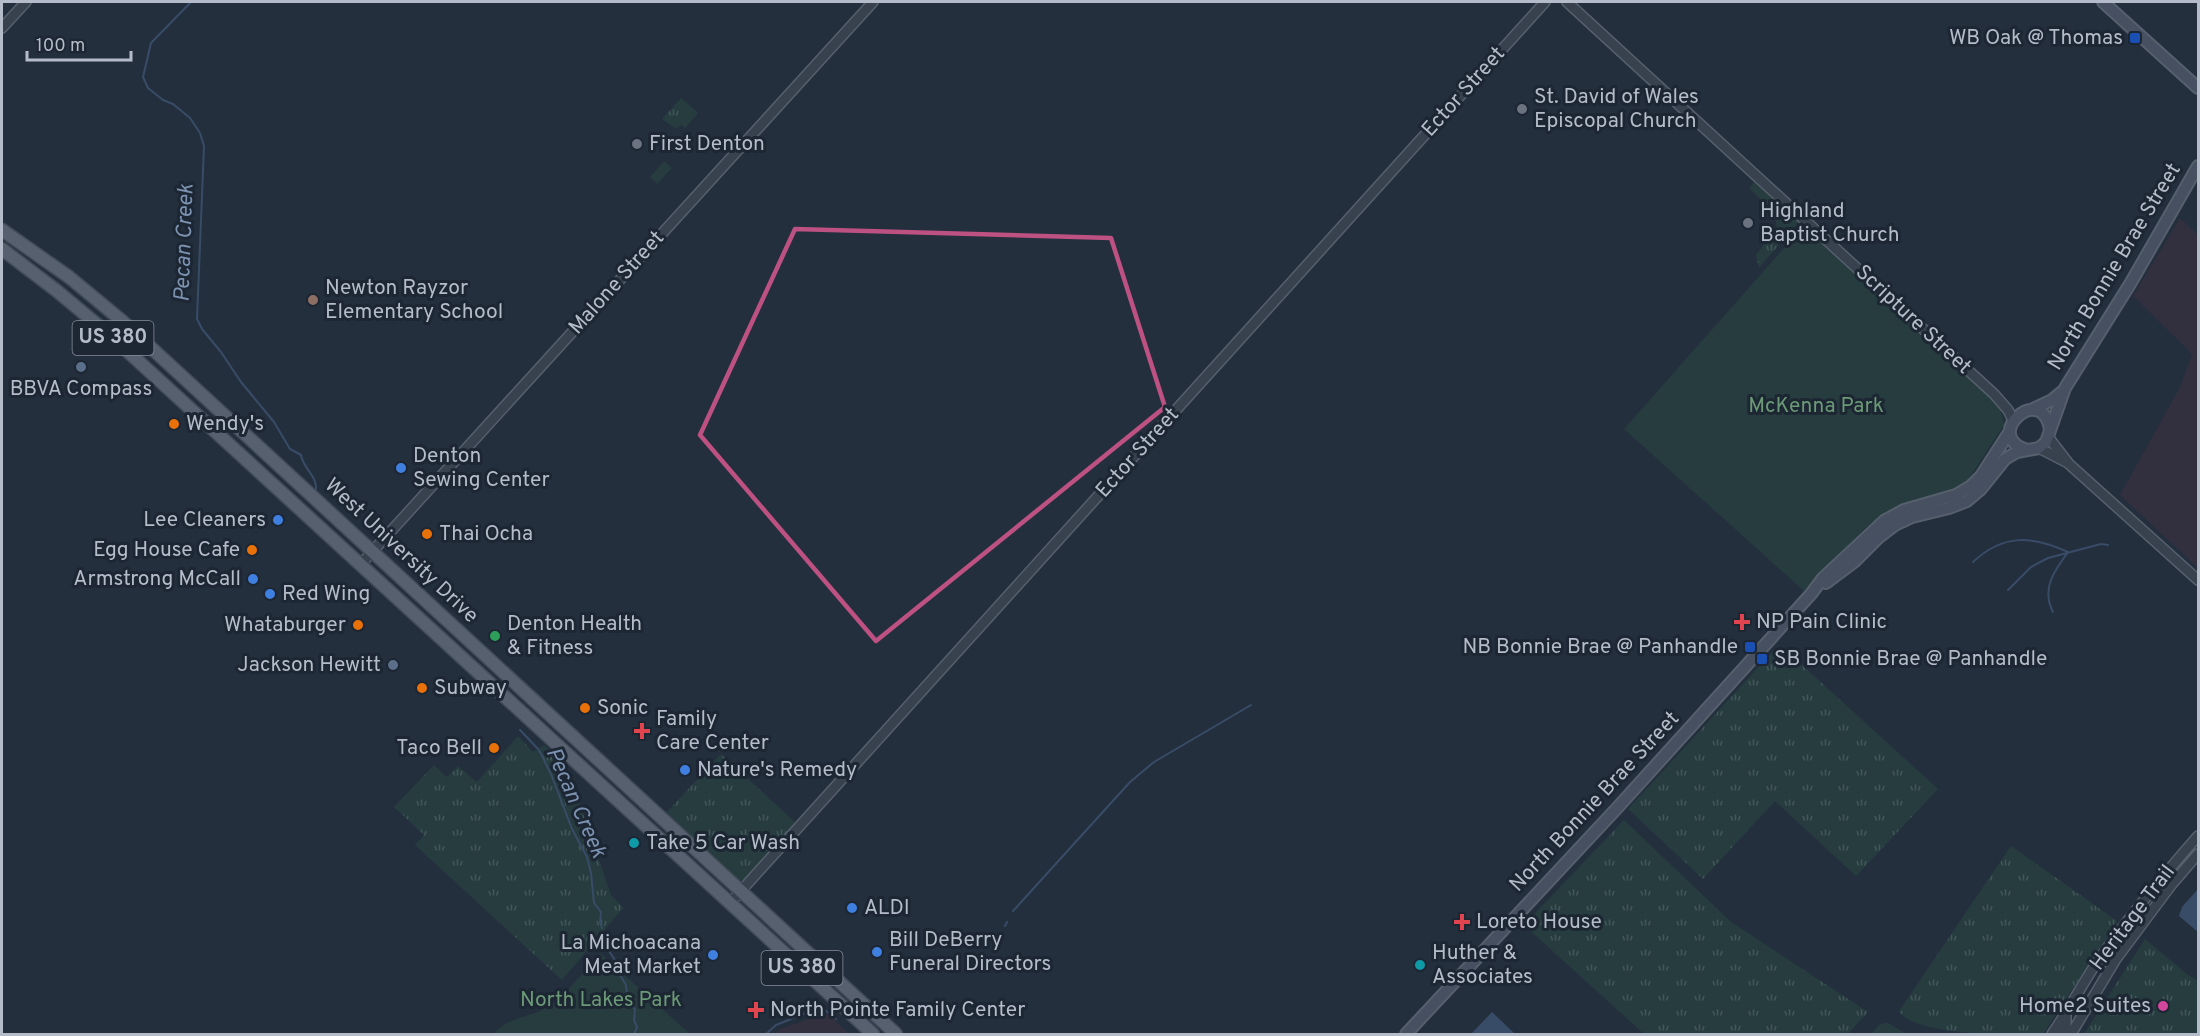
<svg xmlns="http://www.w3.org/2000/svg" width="2200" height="1036" font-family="Overpass,sans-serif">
	<defs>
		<pattern id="grass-tufts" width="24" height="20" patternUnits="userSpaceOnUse" patternTransform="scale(1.5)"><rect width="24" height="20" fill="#263c3f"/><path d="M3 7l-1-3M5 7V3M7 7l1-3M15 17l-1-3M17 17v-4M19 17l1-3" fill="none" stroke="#435659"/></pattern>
	</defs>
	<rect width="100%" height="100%" fill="#242f3e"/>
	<path fill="#32303f" d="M2180 218 2198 235V568L2120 495 2180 387 2192 354 2133 296Z
		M827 1013 849 1034H775L780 1029Z"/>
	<path fill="url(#grass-tufts)" d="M681 98 698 113 685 128 681 125 676 129 662 119Z
		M1756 180 1802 218 1759 268 1756 255 1769 238 1771 229 1777 228 1775 217 1771 216 1767 206 1749 188Z
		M1782 647 1938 789 1856 876 1775 801 1703 879 1628 809 1776 648Z
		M518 736 533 752 544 745 566 765 611 895 623 908 562 980 415 845 424 835 394 807 434 765 447 777 458 766 477 782Z
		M721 754 796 823 743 880 737 881 665 814Z
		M1624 820 1731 922 1868 1012 1848 1034H1644L1524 925Z
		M2011 846 2117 921 2043 1034C2012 1035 1913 1036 1899 1011Z
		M2145 939 2188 975 2198 981V1034H2084Z"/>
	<path fill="#263c3f" d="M664 161 672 168 657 184 650 177Z
		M1807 222 1994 394 2002 415 2004 425 1968 480 1954 489 1908 502 1876 520 1864 529 1804 591 1624 429Z
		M600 953 690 1034H493C513 1014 526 1020 547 1007 568 994 584 970 600 953Z
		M1884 1023H1888L1907 1034H1871L1879 1025Z"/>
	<path fill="#394c67" d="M2198 889V932L2179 916 2182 907Z
		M1492 1012 1514 1033 1512 1034H1471Z"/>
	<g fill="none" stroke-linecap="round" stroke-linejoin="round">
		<path stroke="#394c67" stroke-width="2" d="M191 2 151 43 143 77 148 88 163 100 173 104 190 118 200 133 204 146 197 319 202 329 221 352 241 382 274 422 290 449 301 455C303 468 317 476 316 489
			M1973 562C2004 533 2032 536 2068 552 2054 571 2041 589 2053 612
			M2008 590 2031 567 2048 558 2101 544 2108 545
			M520 730 539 750 551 774 572 829 587 857 591 873 594 903 601 912 600 922 602 928
			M1013 911 1130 782 1154 762 1251 705
			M1005 926 1007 922
			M610 941V944L607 948 617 963V970L626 985 627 996 635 1010 634 1020 637 1027 634 1034
			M766 1034 776 1025 821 1007 836 1019"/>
		<defs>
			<path id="tertiary" d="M1567 2 1994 394 2008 410 2013 420
				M2 28 26 2
				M2049 438 2069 464 2198 580
				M2039 448 2066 462
				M361 564 873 2
				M730 903 1545 2
				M2052 1034C2069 1010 2082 984 2099 959 2130 916 2163 876 2198 836
				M2062 1034 2066 1030V1014
				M2071 1034 2116 959 2172 884 2198 854"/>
			<path id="secondary" d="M2103 2 2198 88
				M2031 410 2052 400 2063 391
				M2027 450C1981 436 2041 381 2050 429
				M1826 583 1854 562 1878 538 1895 525 1912 517 1949 508 1967 501 1980 490 2005 459 2017 452 2039 448 2046 442 2065 388 2130 284 2198 166
				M1406 1034 1618 807 1811 594 1823 578 1884 521 1904 510 1956 495 1971 486 1981 476 2010 431"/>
			<path id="primary" d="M2 230 69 277 121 320 896 1034
				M2 249 57 291 112 337 873 1034"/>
		</defs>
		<use href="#tertiary" stroke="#565f6c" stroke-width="12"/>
		<use href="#secondary" stroke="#565f6c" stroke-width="14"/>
		<use href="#primary" stroke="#414a57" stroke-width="15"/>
		<use href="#tertiary" stroke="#38414e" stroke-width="9"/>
		<use href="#secondary" stroke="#465061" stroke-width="10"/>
		<use href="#primary" stroke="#56606e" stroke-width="12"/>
	</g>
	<path fill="none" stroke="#bd5182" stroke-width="4.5" stroke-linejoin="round" d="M795 229 1111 238 1165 407 876 641 700 435Z"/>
	<g fill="#1a4fb4" stroke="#1d2633" stroke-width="2">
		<rect x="2129" y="32" width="12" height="12" rx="3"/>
		<rect x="1744" y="641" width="12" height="12" rx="3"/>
		<rect x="1756" y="653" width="12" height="12" rx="3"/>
	</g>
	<g fill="#6b7280" stroke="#1d2633" stroke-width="2">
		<circle cx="1522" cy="109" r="6"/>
		<circle cx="637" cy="144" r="6"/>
		<circle cx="1748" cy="223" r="6"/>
	</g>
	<circle fill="#8d6e63" stroke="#1d2633" stroke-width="2" cx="313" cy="300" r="6"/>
	<g fill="#5c6f8a" stroke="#1d2633" stroke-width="2">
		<circle cx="81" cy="367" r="6"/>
		<circle cx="393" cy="665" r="6"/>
	</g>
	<g fill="#e8710a" stroke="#1d2633" stroke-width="2">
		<circle cx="174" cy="424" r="6"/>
		<circle cx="427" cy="534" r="6"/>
		<circle cx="252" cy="550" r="6"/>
		<circle cx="358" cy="625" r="6"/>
		<circle cx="422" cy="688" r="6"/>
		<circle cx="585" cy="708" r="6"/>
		<circle cx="494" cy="748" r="6"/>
	</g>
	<g fill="#3f7fe0" stroke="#1d2633" stroke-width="2">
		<circle cx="401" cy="468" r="6"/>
		<circle cx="278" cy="520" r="6"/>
		<circle cx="253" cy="579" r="6"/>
		<circle cx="270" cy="594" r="6"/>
		<circle cx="685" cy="770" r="6"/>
		<circle cx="852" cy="908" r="6"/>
		<circle cx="877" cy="952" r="6"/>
		<circle cx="713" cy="955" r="6"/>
	</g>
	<g fill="#e0444e" stroke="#1d2633" stroke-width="2">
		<path d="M1739 613h6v6h6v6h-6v6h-6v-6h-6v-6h6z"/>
		<path d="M639 722h6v6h6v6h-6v6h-6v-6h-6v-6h6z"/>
		<path d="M1459 913h6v6h6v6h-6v6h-6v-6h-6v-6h6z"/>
		<path d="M753 1001h6v6h6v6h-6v6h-6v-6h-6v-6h6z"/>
	</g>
	<circle fill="#2e9e5b" stroke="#1d2633" stroke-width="2" cx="495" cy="636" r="6"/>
	<g fill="#0f9aa8" stroke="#1d2633" stroke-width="2">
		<circle cx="634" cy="843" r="6"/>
		<circle cx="1420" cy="965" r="6"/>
	</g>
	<circle fill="#d1479c" stroke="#1d2633" stroke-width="2" cx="2163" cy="1006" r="6"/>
	<g text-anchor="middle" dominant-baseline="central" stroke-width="6" stroke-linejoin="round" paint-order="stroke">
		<g fill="#1d2633" stroke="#878f9c" stroke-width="1.5">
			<rect x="72.5" y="321" width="81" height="34" rx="4.5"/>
			<rect x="761.5" y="951" width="81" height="34" rx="4.5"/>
		</g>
		<g font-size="20" font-weight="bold" fill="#b4bcc9">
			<text x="113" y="338">US 380</text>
			<text x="802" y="968">US 380</text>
		</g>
		<g font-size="21" fill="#b4bcc9" stroke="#1d2633" text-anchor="start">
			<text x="2123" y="38" text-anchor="end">WB Oak @ Thomas</text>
			<text x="1534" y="97">St. David of Wales<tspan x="1534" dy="24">Episcopal Church</tspan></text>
			<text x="649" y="144">First Denton</text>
			<text x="1760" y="211">Highland<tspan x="1760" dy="24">Baptist Church</tspan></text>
			<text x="325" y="288">Newton Rayzor<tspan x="325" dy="24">Elementary School</tspan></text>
			<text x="81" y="389" text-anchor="middle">BBVA Compass</text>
			<text x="186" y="424">Wendy's</text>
			<text x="413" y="456">Denton<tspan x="413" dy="24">Sewing Center</tspan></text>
			<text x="266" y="520" text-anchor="end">Lee Cleaners</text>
			<text x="439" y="534">Thai Ocha</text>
			<text x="240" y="550" text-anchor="end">Egg House Cafe</text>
			<text x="241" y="579" text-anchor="end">Armstrong McCall</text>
			<text x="282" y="594">Red Wing</text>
			<text x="1756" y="622">NP Pain Clinic</text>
			<text x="507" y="624">Denton Health<tspan x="507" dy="24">&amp; Fitness</tspan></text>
			<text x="346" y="625" text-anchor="end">Whataburger</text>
			<text x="1738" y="647" text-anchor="end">NB Bonnie Brae @ Panhandle</text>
			<text x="1774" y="659">SB Bonnie Brae @ Panhandle</text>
			<text x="381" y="665" text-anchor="end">Jackson Hewitt</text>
			<text x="434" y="688">Subway</text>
			<text x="597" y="708">Sonic</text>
			<text x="656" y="719">Family<tspan x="656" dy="24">Care Center</tspan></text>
			<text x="482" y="748" text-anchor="end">Taco Bell</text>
			<text x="697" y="770">Nature's Remedy</text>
			<text x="646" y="843">Take 5 Car Wash</text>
			<text x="864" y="908">ALDI</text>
			<text x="1476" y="922">Loreto House</text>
			<text x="889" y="940">Bill DeBerry<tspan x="889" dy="24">Funeral Directors</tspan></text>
			<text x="701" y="943" text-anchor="end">La Michoacana<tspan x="701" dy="24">Meat Market</tspan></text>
			<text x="1432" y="953">Huther &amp;<tspan x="1432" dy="24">Associates</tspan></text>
			<text x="2151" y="1006" text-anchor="end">Home2 Suites</text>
			<text x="770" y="1010">North Pointe Family Center</text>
		</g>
		<g font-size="21" fill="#b4bcc9" stroke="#1d2633">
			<text transform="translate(1464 92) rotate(-48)">Ector Street</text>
			<text transform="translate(2115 267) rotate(-59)">North Bonnie Brae Street</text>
			<text transform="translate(617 283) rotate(-48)">Malone Street</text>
			<text transform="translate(1913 320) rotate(43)">Scripture Street</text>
			<text transform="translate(1138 453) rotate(-48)">Ector Street</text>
			<text transform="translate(401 551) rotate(43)">West University Drive</text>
			<text transform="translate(1595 802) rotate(-47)">North Bonnie Brae Street</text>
			<text transform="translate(2133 918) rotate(-53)">Heritage Trail</text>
		</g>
		<g font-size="21" fill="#6b9a76" stroke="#1d2633">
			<text x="1816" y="406">McKenna Park</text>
			<text x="601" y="1000">North Lakes Park</text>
		</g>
		<g font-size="22" font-style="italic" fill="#7c92b1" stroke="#1d2633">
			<text transform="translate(185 243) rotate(-88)">Pecan Creek</text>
			<text transform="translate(575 803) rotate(66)">Pecan Creek</text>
		</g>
	</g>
	<rect width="2200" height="1036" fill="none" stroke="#b4bcc9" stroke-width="6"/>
	<path d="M27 51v9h104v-9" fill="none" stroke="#b4bcc9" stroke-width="3"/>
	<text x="36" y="51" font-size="18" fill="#b4bcc9" stroke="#1d2633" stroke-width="4.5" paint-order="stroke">100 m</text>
</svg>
